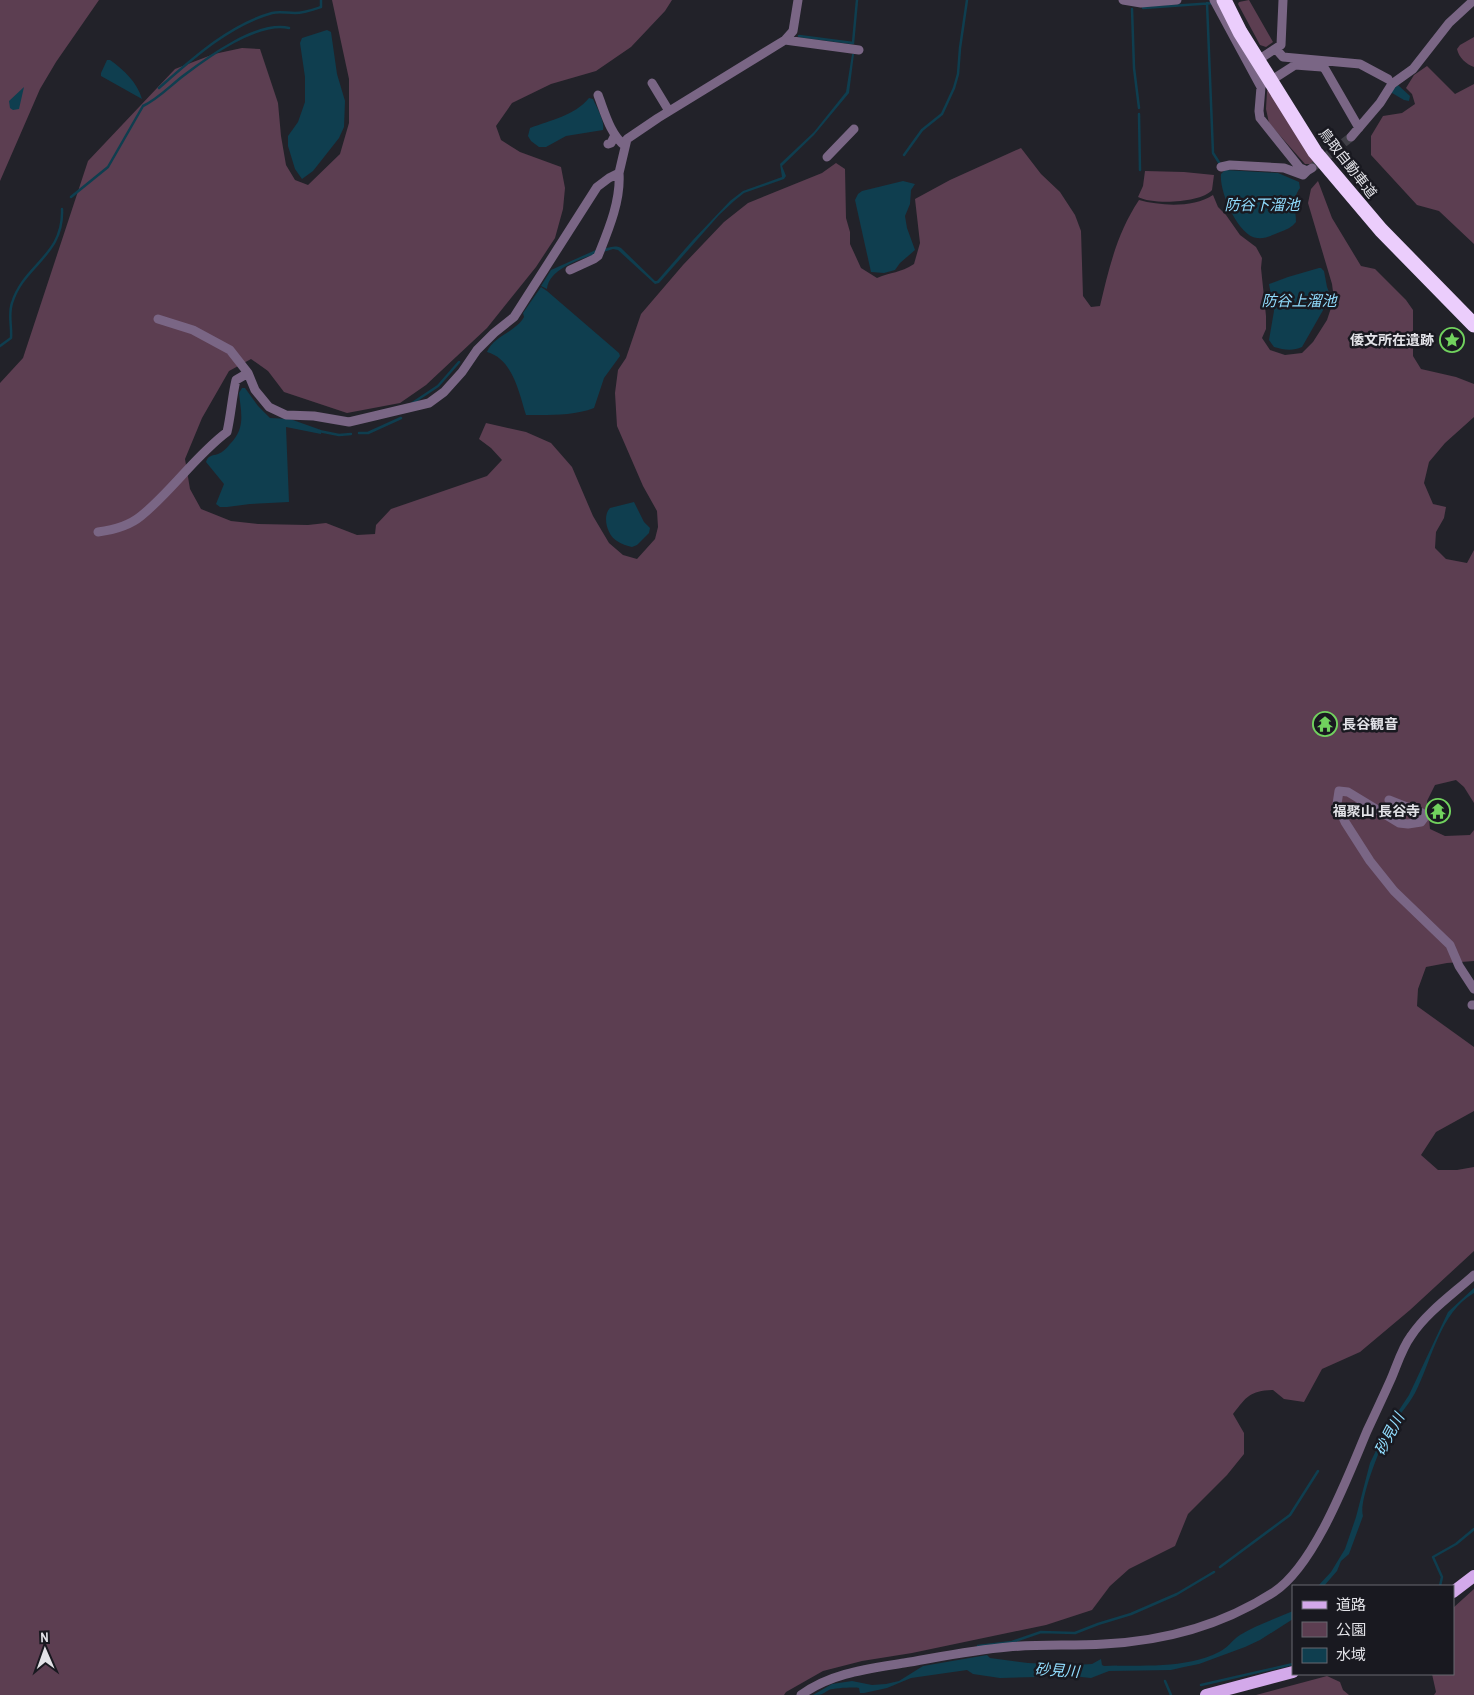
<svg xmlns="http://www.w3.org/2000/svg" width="1474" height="1695" font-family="'Archivo Narrow','Noto Sans JP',sans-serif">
	<rect width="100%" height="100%" fill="#222229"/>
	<path fill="#5c3e51" d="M0 0H99L56 62 40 89 0 181Z
		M332 0H672L665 11 631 47 596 71 551 84 512 103 496 126 501 140 520 152 561 167 565 188 563 209 555 238 536 267 487 328 426 385 400 403 347 413 284 392 268 371 251 359 229 371 202 418 185 459 190 489 201 509 231 521 258 524 308 525 326 523 357 535 375 534 376 525 391 509 487 476 502 460 491 448 479 439 486 423 526 432 551 443 572 467 593 516 609 543 623 555 637 559 655 539 658 527 657 511 643 486 617 426 615 393 618 370 626 358 641 314 683 265 724 222 748 203 822 173 836 163 845 169 846 218 850 232V244L861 268 877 278C891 272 900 273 914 264L920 243 915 199 950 180 1021 148 1041 174 1060 192 1075 215 1081 231 1083 296 1091 307 1100 306C1109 268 1117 233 1139 200 1161 206 1193 208 1213 195L1218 207 1226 215 1240 235 1256 247 1262 258 1261 268 1266 316V329L1262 338 1270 350 1285 355 1302 353 1313 342 1327 320 1334 299 1332 284 1308 203 1311 189 1318 181 1332 218 1361 266 1375 269 1406 300 1413 310V356L1421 369 1456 377 1474 384V417L1445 443 1429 462 1424 483 1433 504 1446 507 1444 518 1436 532 1435 548 1446 559 1467 563 1474 550V803L1464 787 1456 780 1435 785 1427 801 1430 829 1445 836 1470 835 1474 830V961L1447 963 1426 967 1418 989 1417 1006 1474 1047V1111L1436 1132 1421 1155 1438 1170H1457L1474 1167V1251L1410 1310 1360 1352 1322 1369 1304 1402 1284 1399 1273 1390C1250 1391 1247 1396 1233 1414L1244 1433V1454L1227 1475 1188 1514 1175 1546 1129 1569 1110 1586 1092 1610 1046 1625 912 1653 862 1661 823 1671 786 1692 784 1695H0V383L23 358 88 161 175 69 214 54 242 48 260 49 278 103 281 136 286 165 295 180 308 185 340 154 349 123V79Z
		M1249 0 1273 42 1266 47 1260 45 1238 4 1239 2Z
		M1474 37V67C1466 64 1459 58 1457 49L1460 45Z
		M1427 66 1455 94 1474 84V244L1439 211 1417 205 1371 155V136L1383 116 1402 113 1415 104 1412 94 1406 88 1414 75Z
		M1270 88 1314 160 1311 164H1305L1269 123 1266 109 1267 91Z
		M1145 171 1184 172 1214 175 1212 190C1201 203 1153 205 1138 197L1143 186Z
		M1474 1589V1695H1434L1436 1692 1432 1674H1453V1608Z
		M1327 1676 1340 1682 1343 1690 1349 1695H1256Z"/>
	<path fill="#0f3e4f" d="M327 30 331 32 337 74 345 101 344 127 339 138 313 171 302 179 295 169 288 146V136L298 122 305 102V77L300 43 302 38Z
		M852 54H854L849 93 814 135 782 166 786 176 784 179 744 193 734 201 719 215 659 283 655 284 618 250 613 249C594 255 549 265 547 289L541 286 551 270 598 249C606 250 613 244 621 248L655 281H657L693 240 730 201 743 191 782 177 780 164 814 132 846 92Z
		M107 60H110C124 70 137 82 142 99L101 76V73Z
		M1398 85 1410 96 1409 101 1404 100 1392 93V90Z
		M24 87 19 109 13 110 10 108 9 101Z
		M589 98 593 99C597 108 605 121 603 130L566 136 546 147H539L531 141 528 136 530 128C551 120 574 116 589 98Z
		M1225 170 1278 173 1299 182 1300 188C1291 200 1296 209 1296 222 1292 227 1286 230 1280 232 1273 235 1265 239 1257 238 1238 236 1219 191 1221 174Z
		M903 181 915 184 911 190 910 204 905 216 907 228 915 250 900 263 895 270 884 273 871 272 855 200 858 194 862 191Z
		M1319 268H1321L1324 271 1327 287 1331 297 1326 305 1302 347C1293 351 1284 350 1274 347L1269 340 1274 311 1269 284 1288 277Z
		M541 287 547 291 619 353 620 356 604 378 594 408C573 416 549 415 526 415 519 393 513 359 487 352 493 336 516 332 524 317L523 313Z
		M242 388H245L258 406 270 418 290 419 321 430V434L286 427 289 502 250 504 227 507H220L216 504 224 484 206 462C208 455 212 456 218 454 223 452 227 448 230 444 246 428 241 413 239 393Z
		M634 502 644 522 650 528 649 533 637 545 632 547C627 546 621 544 617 541 607 535 602 516 610 508Z
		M1474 1288V1293C1440 1312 1432 1360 1415 1393 1408 1406 1397 1417 1389 1430 1381 1445 1358 1502 1363 1516L1349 1554 1341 1561 1337 1571 1324 1586H1318L1331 1572 1345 1549 1356 1517 1370 1463 1386 1430 1409 1395 1448 1312Z
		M1293 1611V1619L1260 1640 1245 1647 1199 1664 1184 1667 1171 1670 1109 1671 1091 1678 1044 1673 1037 1677 1000 1678 973 1674 967 1670 911 1678 887 1688 864 1693H860L859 1688C855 1687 834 1688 829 1690 822 1694 823 1695 813 1695L832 1684 852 1681 872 1685 886 1684 899 1681 923 1666 987 1655 990 1658 1028 1663 1076 1665 1092 1664 1101 1659 1102 1665 1104 1666C1140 1665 1186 1669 1219 1652 1228 1648 1232 1640 1240 1635 1256 1625 1275 1619 1293 1611Z"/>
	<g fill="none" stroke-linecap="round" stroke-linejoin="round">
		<path stroke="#0f3e4f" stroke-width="2.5" d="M1207 3 1213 153 1220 164
			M1143 8 1214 3
			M1132 9 1134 68 1139 108
			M799 36 853 43 857 0
			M159 88C192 59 229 25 272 13 280 11 286 13 295 13 304 13 312 10 321 7V0
			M1139 114 1140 170
			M904 155 922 130 942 114 954 88 958 74 960 48 967 0
			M71 197 108 167 143 106C158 99 170 86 183 76 208 57 257 21 289 28
			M0 346 11 338C12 326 8 315 12 303 24 264 64 256 62 209
			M411 404 438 386 459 362
			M319 431 339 435 351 434
			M359 433H368L401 418
			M1220 1567 1290 1515 1318 1471
			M1440 1586 1442 1577 1433 1557 1456 1544 1474 1529
			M978 1646 1012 1642 1041 1632 1075 1633 1098 1624 1131 1614 1177 1594 1214 1572
			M1165 1681 1171 1695
			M1201 1685 1293 1664"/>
		<path stroke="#3f3f46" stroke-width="9" stroke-dasharray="9 4.5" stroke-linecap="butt" d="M1312 168 1351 137"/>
		<path stroke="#7a6685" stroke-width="9" d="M1123 0 1141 3 1177 0
			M1214 0 1261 87 1259 111 1260 118 1300 168 1307 171 1312 168
			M785 40 859 50
			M1276 49 1283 57 1360 64 1388 79
			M1255 62 1281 45 1283 0
			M652 83 669 111
			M1267 83 1295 65 1322 67 1325 69 1359 128
			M598 95C605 113 610 134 625 146
			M1351 137 1380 103 1392 84 1413 69 1449 23 1474 0
			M608 144 611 143 615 135
			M827 157 854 129
			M1221 167 1230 165 1284 168 1303 175 1307 171
			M570 270 594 259 598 256C608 231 621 201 619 173
			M158 319 193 330 230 350 248 373 255 390 269 407 286 415 314 416 349 422 429 403 444 392 462 372 477 350 494 333 514 317 597 187 609 178 619 173 627 139 658 118 785 40 793 31 798 0
			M98 532C113 530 129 526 141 516 172 491 195 456 227 432 231 415 232 397 236 380L248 373
			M1389 800 1422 813 1424 818 1421 822 1408 824 1399 823 1348 792 1339 791 1337 804 1345 822 1370 861 1394 891 1450 945 1459 966 1474 989
			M1472 1005H1474
			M801 1695C831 1673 868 1669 904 1663 939 1657 973 1650 1008 1647 1040 1644 1072 1646 1104 1644 1164 1641 1223 1625 1274 1592 1315 1565 1348 1476 1367 1431 1375 1414 1383 1397 1391 1379 1397 1365 1402 1348 1411 1336 1427 1312 1453 1294 1474 1275"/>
		<path stroke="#d3a9ea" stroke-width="12" d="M1453 1592 1474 1576
			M1206 1695 1293 1672"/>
		<path stroke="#ebcdfc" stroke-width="15" d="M1224 0 1240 32 1315 152 1381 230 1474 325"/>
	</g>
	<defs>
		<symbol id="sight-ring" viewBox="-11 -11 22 22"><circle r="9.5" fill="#191920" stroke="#71d25e" stroke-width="1.5"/><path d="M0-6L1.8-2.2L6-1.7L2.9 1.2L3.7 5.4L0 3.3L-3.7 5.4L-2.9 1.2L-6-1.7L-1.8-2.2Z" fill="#71d25e"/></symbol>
		<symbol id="temple-ring" viewBox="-11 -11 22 22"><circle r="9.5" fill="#191920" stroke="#71d25e" stroke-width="1.5"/><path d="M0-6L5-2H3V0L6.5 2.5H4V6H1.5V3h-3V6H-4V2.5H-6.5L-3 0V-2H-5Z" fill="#71d25e"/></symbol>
	</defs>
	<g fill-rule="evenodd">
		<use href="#sight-ring" x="1438" y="326" width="28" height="28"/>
		<use href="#temple-ring" x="1311" y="710" width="28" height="28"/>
		<use href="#temple-ring" x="1424" y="797" width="28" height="28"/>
	</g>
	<g text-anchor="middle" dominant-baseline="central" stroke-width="5" stroke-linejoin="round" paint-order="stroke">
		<g font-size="14" fill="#e2e2e7" stroke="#191920">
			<text transform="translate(1348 163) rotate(52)">鳥取自動車道</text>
		</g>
		<g font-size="14" font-weight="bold" fill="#e2e2e7" stroke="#191920" text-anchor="end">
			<text x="1434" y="340">倭文所在遺跡</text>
			<text x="1342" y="724" text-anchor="start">長谷観音</text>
			<text x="1420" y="811">福聚山 長谷寺</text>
		</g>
		<g font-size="15" font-style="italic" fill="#91ddfe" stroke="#191920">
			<text x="1262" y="204">防谷下溜池</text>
			<text x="1299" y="300">防谷上溜池</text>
			<text transform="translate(1389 1434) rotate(-62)">砂見川</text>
			<text transform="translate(1057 1670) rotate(4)">砂見川</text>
		</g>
	</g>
	<rect x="1292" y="1585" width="162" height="90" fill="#191920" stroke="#696970"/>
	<rect x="1302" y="1601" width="25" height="8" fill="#d3a9ea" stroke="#696970"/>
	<text x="1336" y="1610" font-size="15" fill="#e2e2e7">道路</text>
	<rect x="1302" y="1622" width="25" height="15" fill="#5c3e51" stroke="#696970"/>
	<text x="1336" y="1635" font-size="15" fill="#e2e2e7">公園</text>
	<rect x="1302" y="1648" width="25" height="15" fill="#0f3e4f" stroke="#696970"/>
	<text x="1336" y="1660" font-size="15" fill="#e2e2e7">水域</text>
	<g transform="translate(45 1650) rotate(358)" stroke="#191920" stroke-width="4" paint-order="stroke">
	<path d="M0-4L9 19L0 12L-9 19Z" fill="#e2e2e7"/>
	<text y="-8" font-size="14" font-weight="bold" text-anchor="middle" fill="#e2e2e7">N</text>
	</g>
</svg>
